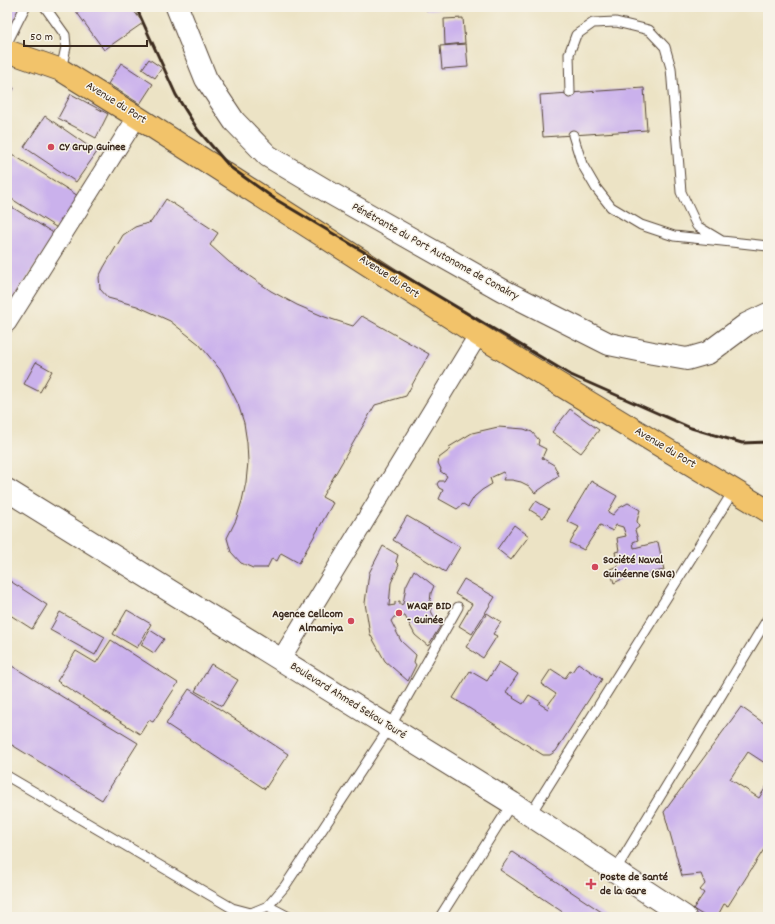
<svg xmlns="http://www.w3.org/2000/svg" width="775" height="924" font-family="Dekko,sans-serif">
	<rect width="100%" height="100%" fill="#f7f3e8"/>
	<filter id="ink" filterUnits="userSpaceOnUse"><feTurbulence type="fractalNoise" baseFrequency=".025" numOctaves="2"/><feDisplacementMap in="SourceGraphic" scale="8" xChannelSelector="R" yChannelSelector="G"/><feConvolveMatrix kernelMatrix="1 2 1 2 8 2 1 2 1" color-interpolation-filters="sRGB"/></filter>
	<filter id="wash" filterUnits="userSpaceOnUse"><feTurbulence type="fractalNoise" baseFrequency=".012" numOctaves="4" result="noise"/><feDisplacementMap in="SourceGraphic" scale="16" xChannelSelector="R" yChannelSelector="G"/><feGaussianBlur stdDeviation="0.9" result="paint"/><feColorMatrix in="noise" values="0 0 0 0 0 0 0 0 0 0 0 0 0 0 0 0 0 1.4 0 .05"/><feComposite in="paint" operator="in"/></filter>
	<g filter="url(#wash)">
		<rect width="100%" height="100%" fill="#ece3c5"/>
		<g id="blocks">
			<path fill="#cab1ec" d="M7 7H21L11 30 7 29Z
				M73 7H131L143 23 104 50Z
				M426 7H462V8L426 10Z
				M463 18 465 43 445 45 444 19Z
				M466 44 468 67 442 69 440 46Z
				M149 59 162 68 155 78 142 69Z
				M121 63 153 84 140 104 108 84Z
				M7 87 14 88 7 103Z
				M644 88 647 130 543 137 540 95Z
				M71 94 108 114 96 138 58 118Z
				M45 116 97 152 76 182 24 147Z
				M7 151 83 199 62 231 7 196Z
				M166 199 218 233 210 245 229 262 271 291 297 305 325 317 353 326 362 316 429 354 406 396 375 405 322 497 333 503 299 563 281 553 277 561 272 558 267 568H253L241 563 231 552 227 538 236 520 242 501 246 482 248 462 247 443 244 423 238 404 222 372 199 344 170 321 137 306 108 298 100 289 99 277 104 267 123 235 135 227 151 222Z
				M7 204 55 234 7 310Z
				M36 362 52 371 40 392 24 384Z
				M570 409 599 430 581 453 552 432Z
				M498 427 524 429 532 432 539 440 538 445 546 449 542 458 554 465 559 476 535 493 529 486 521 482 512 480H503L505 475 503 472 490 478 492 484 482 490 474 497 468 507 463 504 457 509 439 499 443 490 439 488 437 484 439 481H444L447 476 440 471 441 469 438 463 439 458 451 449 449 447 472 433Z
				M591 481 617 496 608 512 613 515 619 508 628 503 640 510 637 521 639 527 635 530 638 540 633 542 634 548 658 542 664 570 622 579 614 583 610 569 618 566 615 552 619 551 617 538 626 536 623 527 616 525 613 531 600 525 584 550 570 543 579 527 567 521Z
				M536 501 549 509 543 518 530 510Z
				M407 516 460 547 445 572 393 540Z
				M514 525 529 536 511 560 497 549Z
				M383 546 398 555 396 562 399 565 391 583 389 606 395 605V602L400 601V605L403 604 406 586 414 570 434 586 431 593 430 602 431 611 435 619 441 625 428 646 415 635 405 616 394 617 391 621 401 641 416 655 414 662 416 665 408 681 385 661 370 634 365 603 369 573Z
				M7 579 47 605 32 629 7 613Z
				M464 579 495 597 472 634 459 626 472 604 455 594Z
				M127 610 151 624 137 648 113 634Z
				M60 612 105 637 95 655 50 630Z
				M487 613 501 622 493 634 497 636 483 658 466 647Z
				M150 630 164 639 154 653 141 645Z
				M111 640 178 683 153 722 149 720 140 734 57 681 76 651 96 663Z
				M499 662 518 674 506 692 514 697 513 698 523 704 529 695 541 702 540 704 548 709 549 706 548 705 556 694 541 684 551 669 565 678 570 671 572 672 578 663 602 679 556 751 550 755H543L453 698 470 671 487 681Z
				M7 663 138 743 102 800 7 742Z
				M211 664 238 680 222 706 195 691Z
				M189 689 288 754 265 789 166 724Z
				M741 707 768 726V765L748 752 730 779 759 798 768 784V843L728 906 724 904 717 917H706L693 909 704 893 700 890 705 884 701 874 682 876 664 812Z
				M512 852 609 917H570L500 870Z"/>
		</g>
	</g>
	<g filter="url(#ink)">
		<use href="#blocks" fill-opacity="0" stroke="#564637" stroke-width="1"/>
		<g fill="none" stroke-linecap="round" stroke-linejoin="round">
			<defs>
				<path id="service" d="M45 7 65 35 66 47 61 70
					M7 43 25 7
					M570 93 569 54 576 35 593 23 616 22 649 30 665 47 671 68 681 192 697 226 722 241 674 236 641 225 611 207 596 188 582 164 573 135
					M722 241 768 246
					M7 776 232 908 251 913 268 906 285 886 390 727 458 607
					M530 815 734 490
					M615 871 768 618
					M268 906 289 917
					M440 917 512 803"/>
				<path id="minor" d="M7 323 137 117
					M281 659 478 335"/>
				<path id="tertiary" d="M177 7 206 79 234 121 268 156 332 194 502 290 609 344 653 353 687 359 708 353 747 324 768 314
					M7 490 512 803 685 917"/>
				<path id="primary" d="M7 51 61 70 137 117 478 335 768 511"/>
			</defs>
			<use href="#service" stroke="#564637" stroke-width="11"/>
			<use href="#minor" stroke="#564637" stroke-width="20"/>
			<use href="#tertiary" stroke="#564637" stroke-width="24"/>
			<use href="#primary" stroke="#564637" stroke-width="24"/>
			<use href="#service" stroke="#fff" stroke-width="9"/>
			<use href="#minor" stroke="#fff" stroke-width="18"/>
			<use href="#tertiary" stroke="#fff" stroke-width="22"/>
			<use href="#primary" stroke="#f2c36a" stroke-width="22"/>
			<path stroke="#3b2a1e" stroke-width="3" d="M136 7 176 95 198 130 230 167 275 199 571 375 691 428 742 443 768 442"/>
		</g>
	</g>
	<g fill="#d1495b" stroke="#f7f3e8" stroke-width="1.5">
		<circle cx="51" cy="147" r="4"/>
		<circle cx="595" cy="567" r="4"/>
		<circle cx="399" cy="613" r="4"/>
		<circle cx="351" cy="621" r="4"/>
		<path d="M589 878h4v4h4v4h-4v4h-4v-4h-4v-4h4z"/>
	</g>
	<g text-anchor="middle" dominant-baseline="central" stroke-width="3" stroke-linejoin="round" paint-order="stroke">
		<g font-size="12" fill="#3b2a1e" stroke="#f7f3e8">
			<text transform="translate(116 103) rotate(32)">Avenue du Port</text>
			<text transform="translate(435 252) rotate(29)">Pénétrante du Port Autonome de Conakry</text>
			<text transform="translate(389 277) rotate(33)">Avenue du Port</text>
			<text transform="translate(665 448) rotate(31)">Avenue du Port</text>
			<text transform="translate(348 701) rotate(32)">Boulevard Ahmed Sekou Touré</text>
		</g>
		<g font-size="12" font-weight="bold" fill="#3b2a1e" stroke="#f7f3e8" text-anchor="start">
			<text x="59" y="147">CY Grup Guinee</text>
			<text x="603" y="560">Société Naval<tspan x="603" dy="14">Guinéenne (SNG)</tspan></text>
			<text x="407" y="606">WAQF BID<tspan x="407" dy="14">- Guinée</tspan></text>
			<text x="343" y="614" text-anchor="end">Agence Cellcom<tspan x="343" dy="14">Almamiya</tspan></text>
			<text x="600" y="877">Poste de Santé<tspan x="600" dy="14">de la Gare</tspan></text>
		</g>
	</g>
	<rect width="775" height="924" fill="none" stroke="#f7f3e8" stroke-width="24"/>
	<path d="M24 40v6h123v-6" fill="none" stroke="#3b2a1e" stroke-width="2"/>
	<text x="30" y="40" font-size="12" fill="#3b2a1e" stroke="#f7f3e8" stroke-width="3" paint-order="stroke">50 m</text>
</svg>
